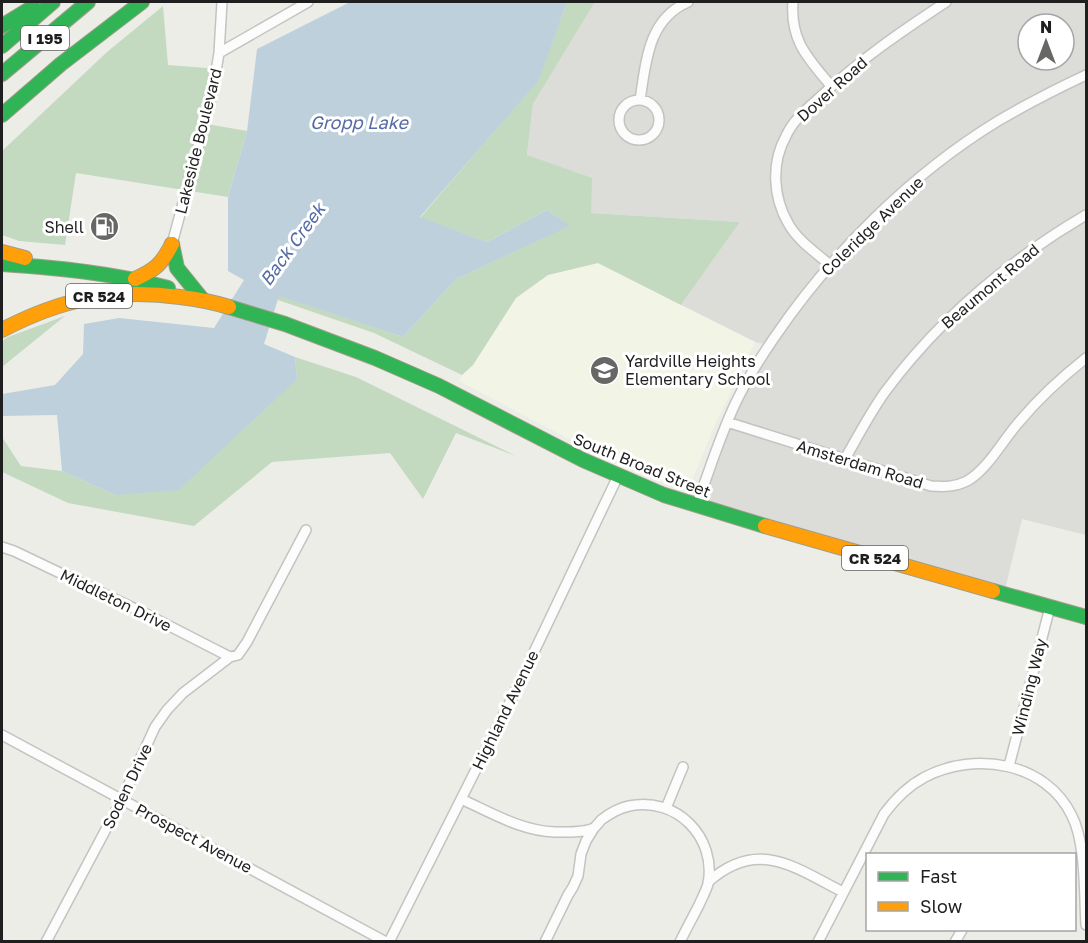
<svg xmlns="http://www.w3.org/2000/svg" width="1088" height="943" font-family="'Golos Text',sans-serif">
	<rect width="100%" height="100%" fill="#edede8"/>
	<path fill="#dcdcd9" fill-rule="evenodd" d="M595 2H1086V535L1022 519 1004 594 696 506 717 451 768 345 755 342 681 305 740 222 591 213 527 155 533 104ZM1028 24H1064V60H1028Z"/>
	<path fill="#f2f5e5" d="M597 263 755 342 716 422 692 480 687 484 680 487H673L633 469 575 442 459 381 462 375 473 365 516 298 548 275Z"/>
	<path fill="#c4dac0" d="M567 2H595L533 104 527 155 592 178 591 213 740 222 681 305 598 263 548 275 516 298 473 365 462 375 374 333 278 300V295L403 337 456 279 569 226 547 210 487 242 420 218 538 80Z
		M163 6 168 65 220 69 207 124 247 131 228 197 76 173 65 245 19 241 2 235V151L107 52Z
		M65 316 2 367V341L8 337Z
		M295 357 356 377 516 456 456 433 423 499 390 453 272 462 194 526 68 503 2 472V437L21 466 62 471 115 495 297 379Z"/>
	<path fill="#bfd0dd" d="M350 2H567L539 80 420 217 487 242 547 210 570 226 456 279 403 337 279 296 264 344 295 357 297 379 179 490 115 495 62 471 57 415 2 416V394L55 385 83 354 84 324 119 318 214 328 244 280 228 271V197L247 131 257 49Z"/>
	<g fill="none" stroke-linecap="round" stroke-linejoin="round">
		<defs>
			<path id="street" d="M793 2C790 41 808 58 831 86
				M219 53 308 2
				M640 100C646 62 648 19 688 2
				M619 120a20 20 0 1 1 40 0a20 20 0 1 1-40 0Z
				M172 244 212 95 219 53 222 2
				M830 265C815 252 797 240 788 223 773 197 771 163 786 136 793 120 807 109 819 98 858 61 902 31 946 2
				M727 422 931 486C944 487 955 487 967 481 988 469 1003 440 1019 422 1039 398 1062 377 1086 358
				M845 459C858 436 870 413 885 392 939 319 1008 261 1086 215
				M696 506C710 470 721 431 739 396 749 376 761 357 774 338 831 254 911 174 998 121 1027 104 1056 89 1086 75
				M2 547 14 551 148 615 230 657
				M2 735 386 942
				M1009 766 1050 607
				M461 799C490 812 521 831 555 832 565 832 587 833 595 827 597 825 599 823 601 820 609 814 619 808 629 806 676 796 717 837 708 884 706 891 702 898 699 905 693 917 686 929 680 942
				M666 808 683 767
				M708 882C758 838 794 867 843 892
				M46 942 122 799 155 727 167 710 183 693 230 657 238 655 247 642 306 530
				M389 942 512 698 618 476
				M545 942 568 895 573 887 578 876 581 854 586 841 594 828
				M818 942 884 814C895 799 908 786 925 777 975 751 1046 762 1072 816 1086 844 1084 893 1086 925
				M955 942 962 930"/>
			<path id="fast" d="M2 26 33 7
				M2 46 53 2
				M2 74 88 2
				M2 115 61 64 142 2
				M172 244 177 268 202 299
				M2 264C58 268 114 273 168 288
				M229 307 285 324 375 358 439 386 583 460 664 495 765 526
				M993 591 1086 617"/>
			<path id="slow" d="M2 252 25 258
				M135 279C155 270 162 264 172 244
				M2 330C61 299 113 288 180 297 197 299 213 302 229 307
				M765 526 993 591"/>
		</defs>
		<use href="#street" stroke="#c3c3c0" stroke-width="12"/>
		<use href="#fast" stroke="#a19e87" stroke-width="16"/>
		<use href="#slow" stroke="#a19e87" stroke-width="16"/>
		<use href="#street" stroke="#fcfcfc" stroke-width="9"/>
		<use href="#fast" stroke="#30b455" stroke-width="14"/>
		<use href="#slow" stroke="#ff9f0a" stroke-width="14"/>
	</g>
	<defs>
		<symbol id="fuel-disc" viewBox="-11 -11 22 22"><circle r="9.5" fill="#676765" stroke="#fff"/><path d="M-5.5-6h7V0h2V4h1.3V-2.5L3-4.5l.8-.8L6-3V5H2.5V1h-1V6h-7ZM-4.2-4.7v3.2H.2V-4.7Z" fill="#fff"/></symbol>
		<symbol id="school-disc" viewBox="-11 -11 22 22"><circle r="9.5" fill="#676765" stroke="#fff"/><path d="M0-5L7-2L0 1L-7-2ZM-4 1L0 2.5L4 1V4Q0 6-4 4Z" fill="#fff"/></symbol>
	</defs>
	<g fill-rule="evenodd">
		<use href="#fuel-disc" x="88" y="210" width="33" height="33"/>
		<use href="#school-disc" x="588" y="354" width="33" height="33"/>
	</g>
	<g text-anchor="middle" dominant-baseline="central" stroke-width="6" stroke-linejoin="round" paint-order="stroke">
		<g fill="#fff" stroke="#626262" stroke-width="1.5">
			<rect x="21" y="26" width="48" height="24" rx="4.5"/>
			<rect x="66" y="284" width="66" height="24" rx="4.5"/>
			<rect x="842" y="546" width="66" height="24" rx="4.5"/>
		</g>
		<g font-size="15" font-weight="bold" fill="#1f1f1f">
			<text x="45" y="38">I 195</text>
			<text x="99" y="296">CR 524</text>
			<text x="875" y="558">CR 524</text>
		</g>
		<g font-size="16" fill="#1f1f1f" stroke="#fff">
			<text transform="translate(832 89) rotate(-42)">Dover Road</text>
			<text transform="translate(198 141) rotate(-76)">Lakeside Boulevard</text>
			<text transform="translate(872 226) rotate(-44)">Coleridge Avenue</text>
			<text transform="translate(990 286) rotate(-40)">Beaumont Road</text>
			<text transform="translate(860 464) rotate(17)">Amsterdam Road</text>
			<text transform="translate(642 465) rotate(22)">South Broad Street</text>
			<text transform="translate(116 600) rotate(26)">Middleton Drive</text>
			<text transform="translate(1029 687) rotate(-76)">Winding Way</text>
			<text transform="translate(505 710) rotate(-64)">Highland Avenue</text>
			<text transform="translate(127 786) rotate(-64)">Soden Drive</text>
			<text transform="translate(194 838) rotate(28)">Prospect Avenue</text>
		</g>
		<g font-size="16" fill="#1f1f1f" stroke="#fff" text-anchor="end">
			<text x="84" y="227">Shell</text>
			<text x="625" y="361" text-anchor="start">Yardville Heights<tspan x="625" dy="18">Elementary School</tspan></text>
		</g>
		<g font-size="18" font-style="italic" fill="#556ba5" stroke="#fff">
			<text x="359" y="122">Gropp Lake</text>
			<text transform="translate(292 244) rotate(-54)">Back Creek</text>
		</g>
	</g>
	<rect width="1088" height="943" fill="none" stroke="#1f1f1f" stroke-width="6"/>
	<rect x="866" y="853" width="210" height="78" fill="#ffffff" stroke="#a5a5a5" stroke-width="1.5"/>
	<rect x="878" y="872" width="30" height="9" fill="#30b455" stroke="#a5a5a5" stroke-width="1.5"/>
	<text x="920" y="883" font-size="18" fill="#1f1f1f">Fast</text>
	<rect x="878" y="902" width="30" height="9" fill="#ff9f0a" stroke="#a5a5a5" stroke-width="1.5"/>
	<text x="920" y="913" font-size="18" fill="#1f1f1f">Slow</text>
	<g transform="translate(1046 42)"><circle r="28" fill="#ffffff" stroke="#a5a5a5" stroke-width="1.5"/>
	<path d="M0-4.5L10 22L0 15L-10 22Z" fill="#676765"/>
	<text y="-9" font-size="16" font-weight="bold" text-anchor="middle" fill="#1f1f1f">N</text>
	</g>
</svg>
